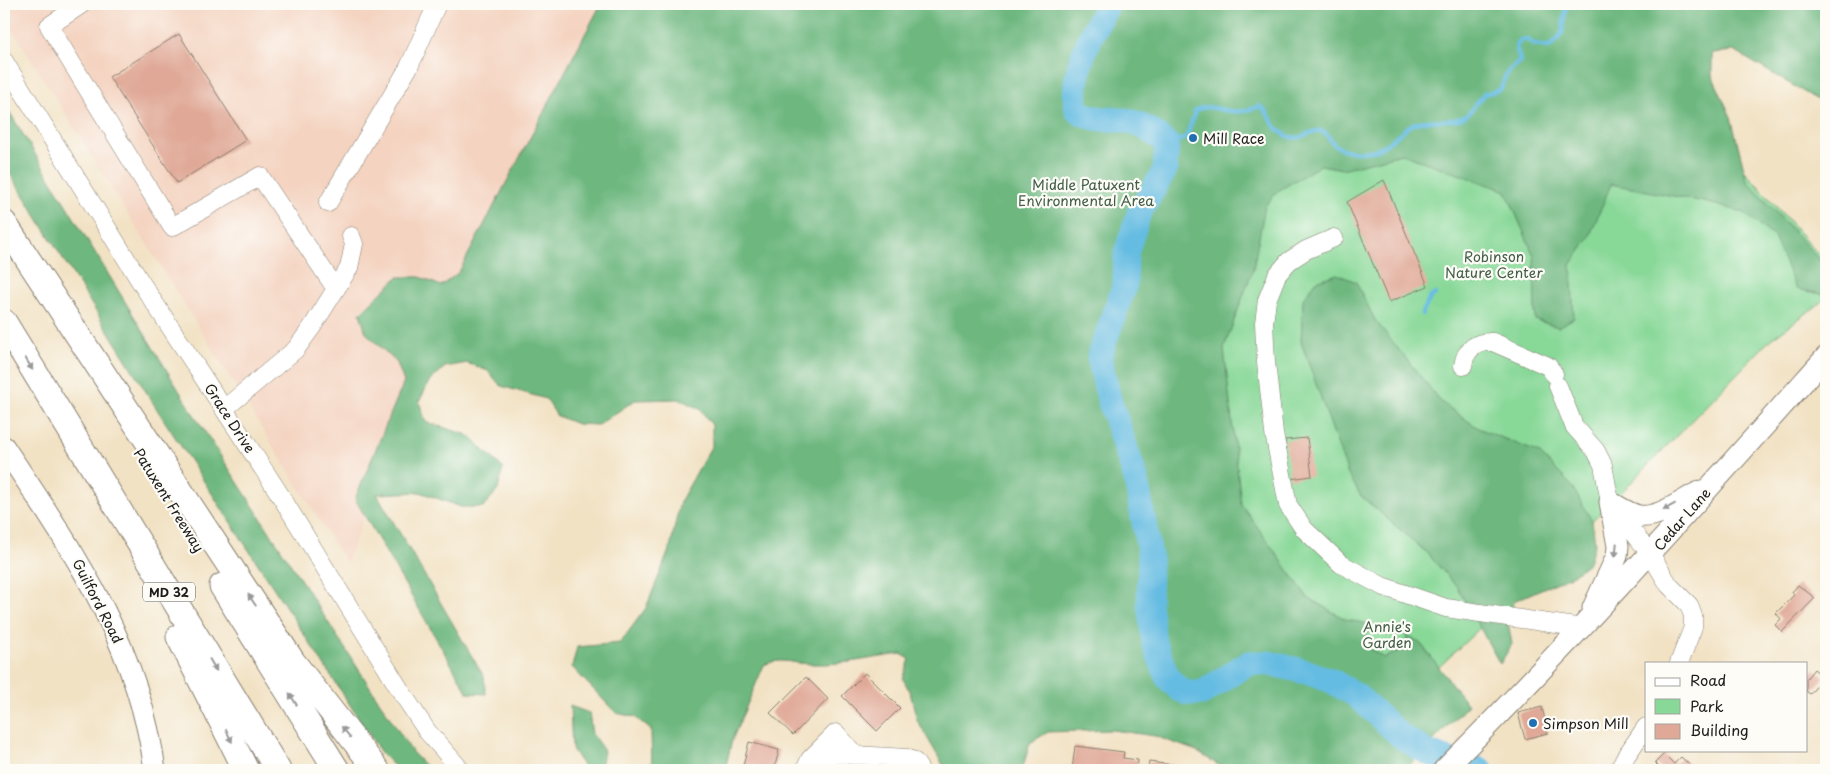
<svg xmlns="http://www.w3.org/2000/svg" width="1830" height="774" font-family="'Playpen Sans',sans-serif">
	<rect width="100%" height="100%" fill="#fdfcf7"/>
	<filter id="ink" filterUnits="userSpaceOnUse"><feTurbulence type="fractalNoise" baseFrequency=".02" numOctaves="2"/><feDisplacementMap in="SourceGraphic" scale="10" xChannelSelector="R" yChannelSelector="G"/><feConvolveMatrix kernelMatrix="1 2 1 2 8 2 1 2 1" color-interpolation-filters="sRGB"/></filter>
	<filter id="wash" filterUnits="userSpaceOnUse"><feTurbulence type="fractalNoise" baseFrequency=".0096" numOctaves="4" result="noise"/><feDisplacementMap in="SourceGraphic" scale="20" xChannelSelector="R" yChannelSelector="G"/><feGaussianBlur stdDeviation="1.12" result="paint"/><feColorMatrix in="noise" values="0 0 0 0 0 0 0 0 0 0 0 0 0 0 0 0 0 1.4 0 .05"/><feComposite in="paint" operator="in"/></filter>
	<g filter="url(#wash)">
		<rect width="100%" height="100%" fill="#f2e2c4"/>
		<path fill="#f4d3c0" d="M4 4H605L450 303 346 563 4 16Z"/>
		<path fill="#88d898" stroke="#527a5a" d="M1598 4 1826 263V299L1771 339 1619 495 1392 712 933 88Z"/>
		<path fill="#6eb880" stroke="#456a4e" d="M601 4H1826V105L1734 51 1712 53V75L1731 117 1747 181 1826 267V295L1796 289 1774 237 1743 212 1704 202 1611 184 1588 240 1571 265 1574 318 1558 327 1535 320 1534 256 1506 191 1402 154 1342 169 1321 165 1278 191 1265 206 1253 269 1224 348 1241 504 1308 598 1347 620 1369 624 1364 646 1385 658 1406 647 1407 634 1421 644 1468 705 1405 770H1227L1194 750 1155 736 1112 730 1048 732 1030 743 1022 770H946L917 720 910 692 903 679 910 659 901 654C862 659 838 667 798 663 785 661 776 659 764 665L732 740 725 770H652L651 730 635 717 616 713 572 667 577 647 620 643 646 608 670 548 680 502 712 445V425L700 409 679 399 635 400 598 425 577 424 557 416 546 399 501 386 488 371 467 363 445 367 429 382 419 402 426 422 468 435 503 468 498 490 483 507H461L420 492 377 494 484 677 486 694 468 693 355 499 404 382 397 363 366 333 360 313 398 277H420L441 286 459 272Z
			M4 103 191 410 412 752 429 770H398L382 754 160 414 4 164Z
			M1337 274 1356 282 1375 320 1441 402 1478 428 1539 453 1571 485 1592 521 1595 542 1589 562 1573 575 1514 601 1508 622 1512 644 1500 664 1457 587 1427 553 1361 496 1348 474 1301 342 1303 299 1316 281Z
			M570 706 589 713 592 734 604 751 600 770H586L572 749Z"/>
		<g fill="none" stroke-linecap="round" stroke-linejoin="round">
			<path stroke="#65bce2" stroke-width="4.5" d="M1585 4 1592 6 1604 4
				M1167 144 1186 138 1196 110C1210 104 1217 110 1231 111 1241 113 1250 110 1259 106 1271 112 1270 125 1281 132 1301 146 1305 130 1320 131 1329 132 1330 142 1336 146 1347 153 1366 153 1377 149 1393 144 1402 126 1419 122 1434 118 1459 125 1470 112 1475 106 1479 100 1484 94 1511 88 1497 88 1508 72 1511 68 1516 65 1520 61L1516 46 1521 40 1527 39 1534 45 1549 47C1567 34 1562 26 1566 7L1569 4
				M1422 314 1430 298 1435 294"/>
			<path stroke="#65bce2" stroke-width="25" d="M1108 4C1091 34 1069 75 1077 110 1092 121 1104 118 1122 120 1139 122 1154 132 1167 144L1165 170 1139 213 1126 253 1125 284 1099 357 1109 399 1136 479 1150 556 1149 603 1154 643 1168 678 1179 689 1188 693H1202L1248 663H1268L1307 672 1332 681 1357 696 1402 737 1428 753 1481 770"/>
		</g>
		<g id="blocks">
			<path fill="#e0a896" d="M179 34 246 140 177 183 109 77Z
				M1384 180 1428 286 1389 302 1347 202Z
				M1307 438 1312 476 1290 479 1285 440Z
				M1798 585 1815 598 1782 632 1775 625 1781 619 1776 613 1794 595 1792 592Z
				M1814 669 1824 677 1810 694 1806 691V679Z
				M865 673 900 708 877 731 842 696Z
				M806 677 828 699 793 735 770 713Z
				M1542 707 1548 733 1525 739 1518 713Z
				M749 742 779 750 774 770H742Z
				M1075 746 1124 752 1123 758 1138 760 1137 770H1072Z
				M1664 754 1674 764 1681 757 1695 770H1662L1655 763Z
				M1149 762 1198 768 1197 770H1148Z"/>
		</g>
	</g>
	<g filter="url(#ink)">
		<use href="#blocks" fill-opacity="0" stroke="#877f70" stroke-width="1"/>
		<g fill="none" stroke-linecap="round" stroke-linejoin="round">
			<defs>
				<path id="minor" d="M82 4 49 26 172 227 260 176 336 289
					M4 61 140 281 277 490 402 693 427 731 461 770
					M328 203 409 67 437 4
					M1334 238 1306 250 1289 261 1277 275 1267 300 1264 323 1266 362 1274 433 1288 505 1304 529 1341 564 1382 586 1446 608 1583 628
					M1463 366C1465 349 1477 341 1493 342L1548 366 1554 374
					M1558 386 1574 426 1596 451 1603 465 1610 502 1651 555 1669 585 1689 605 1693 616V627L1679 663
					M224 409 296 349 312 327 349 268 354 244 351 236
					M815 754 855 755
					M805 770 810 759 836 733 855 755 907 758 915 762 920 770
					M1619 770 1626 756 1646 727"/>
				<path id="major" d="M4 447C73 551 138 643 155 770
					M1610 502C1619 507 1629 514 1639 516 1659 519 1684 499 1701 491
					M1593 608 1617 556 1618 546 1610 502
					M1444 770C1577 637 1701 497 1826 357"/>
				<path id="highway" d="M4 223 293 662 377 770
					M4 322 278 770
					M222 586 337 770
					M179 637 246 770"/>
			</defs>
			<use href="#minor" stroke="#877f70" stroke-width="19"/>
			<use href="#major" stroke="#877f70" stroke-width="23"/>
			<use href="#highway" stroke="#877f70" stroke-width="27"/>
			<use href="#minor" stroke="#fff" stroke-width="18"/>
			<use href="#major" stroke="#fff" stroke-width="21"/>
			<use href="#highway" stroke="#fff" stroke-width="25"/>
		</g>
		<defs><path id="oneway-solid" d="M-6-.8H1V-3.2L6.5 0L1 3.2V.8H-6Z" transform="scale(1.25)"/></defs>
		<g fill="#999">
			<use href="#oneway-solid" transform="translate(29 364) rotate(59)"/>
			<use href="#oneway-solid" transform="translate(1669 507) rotate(152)"/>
			<use href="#oneway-solid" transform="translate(1616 550) rotate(96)"/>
			<use href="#oneway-solid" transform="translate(252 600) rotate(-124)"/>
			<use href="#oneway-solid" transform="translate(213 665) rotate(59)"/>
			<use href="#oneway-solid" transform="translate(293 699) rotate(-122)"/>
			<use href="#oneway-solid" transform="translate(346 732) rotate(-129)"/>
			<use href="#oneway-solid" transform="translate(229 736) rotate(64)"/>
		</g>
	</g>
	<g fill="#1f6fb2" stroke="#fdfcf7" stroke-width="2">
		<circle cx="1193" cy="138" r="5"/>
		<circle cx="1533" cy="723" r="5"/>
	</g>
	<g text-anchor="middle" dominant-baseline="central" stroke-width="4.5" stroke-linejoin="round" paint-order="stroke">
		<rect fill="#fdfcf7" stroke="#605f5e" stroke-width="1" x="143" y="582.5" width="52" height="19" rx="4"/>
		<g font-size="12" font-weight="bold" fill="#1c1c1c">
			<text x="169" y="592">MD 32</text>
		</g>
		<g font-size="14" fill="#1c1c1c" stroke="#fdfcf7" text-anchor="start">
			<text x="1203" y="138">Mill Race</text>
			<text x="1543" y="723">Simpson Mill</text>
		</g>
		<g font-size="14" fill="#425e47" stroke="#fdfcf7">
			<text x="1086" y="184">Middle Patuxent<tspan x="1086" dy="16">Environmental Area</tspan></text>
			<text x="1494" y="256">Robinson<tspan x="1494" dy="16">Nature Center</tspan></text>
			<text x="1387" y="626">Annie's<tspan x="1387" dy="16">Garden</tspan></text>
		</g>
		<g font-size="14" fill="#1c1c1c" stroke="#fdfcf7">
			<text transform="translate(230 418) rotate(57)">Grace Drive</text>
			<text transform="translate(169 500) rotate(58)">Patuxent Freeway</text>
			<text transform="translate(1682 519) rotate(-49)">Cedar Lane</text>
			<text transform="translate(98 601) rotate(63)">Guilford Road</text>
		</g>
	</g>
	<rect width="1830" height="774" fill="none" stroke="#fdfcf7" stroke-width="20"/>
	<rect x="1645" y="662" width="162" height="90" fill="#fdfcf7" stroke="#a3a29f"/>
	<rect x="1655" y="678" width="25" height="8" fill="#ffffff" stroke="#a3a29f"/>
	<text x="1690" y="686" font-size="15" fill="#1c1c1c">Road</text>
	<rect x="1655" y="699" width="25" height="15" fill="#88d898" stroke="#a3a29f"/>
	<text x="1690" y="712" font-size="15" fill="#1c1c1c">Park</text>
	<rect x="1655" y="724" width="25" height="15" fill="#e0a896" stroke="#a3a29f"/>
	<text x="1690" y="736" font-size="15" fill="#1c1c1c">Building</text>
</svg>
